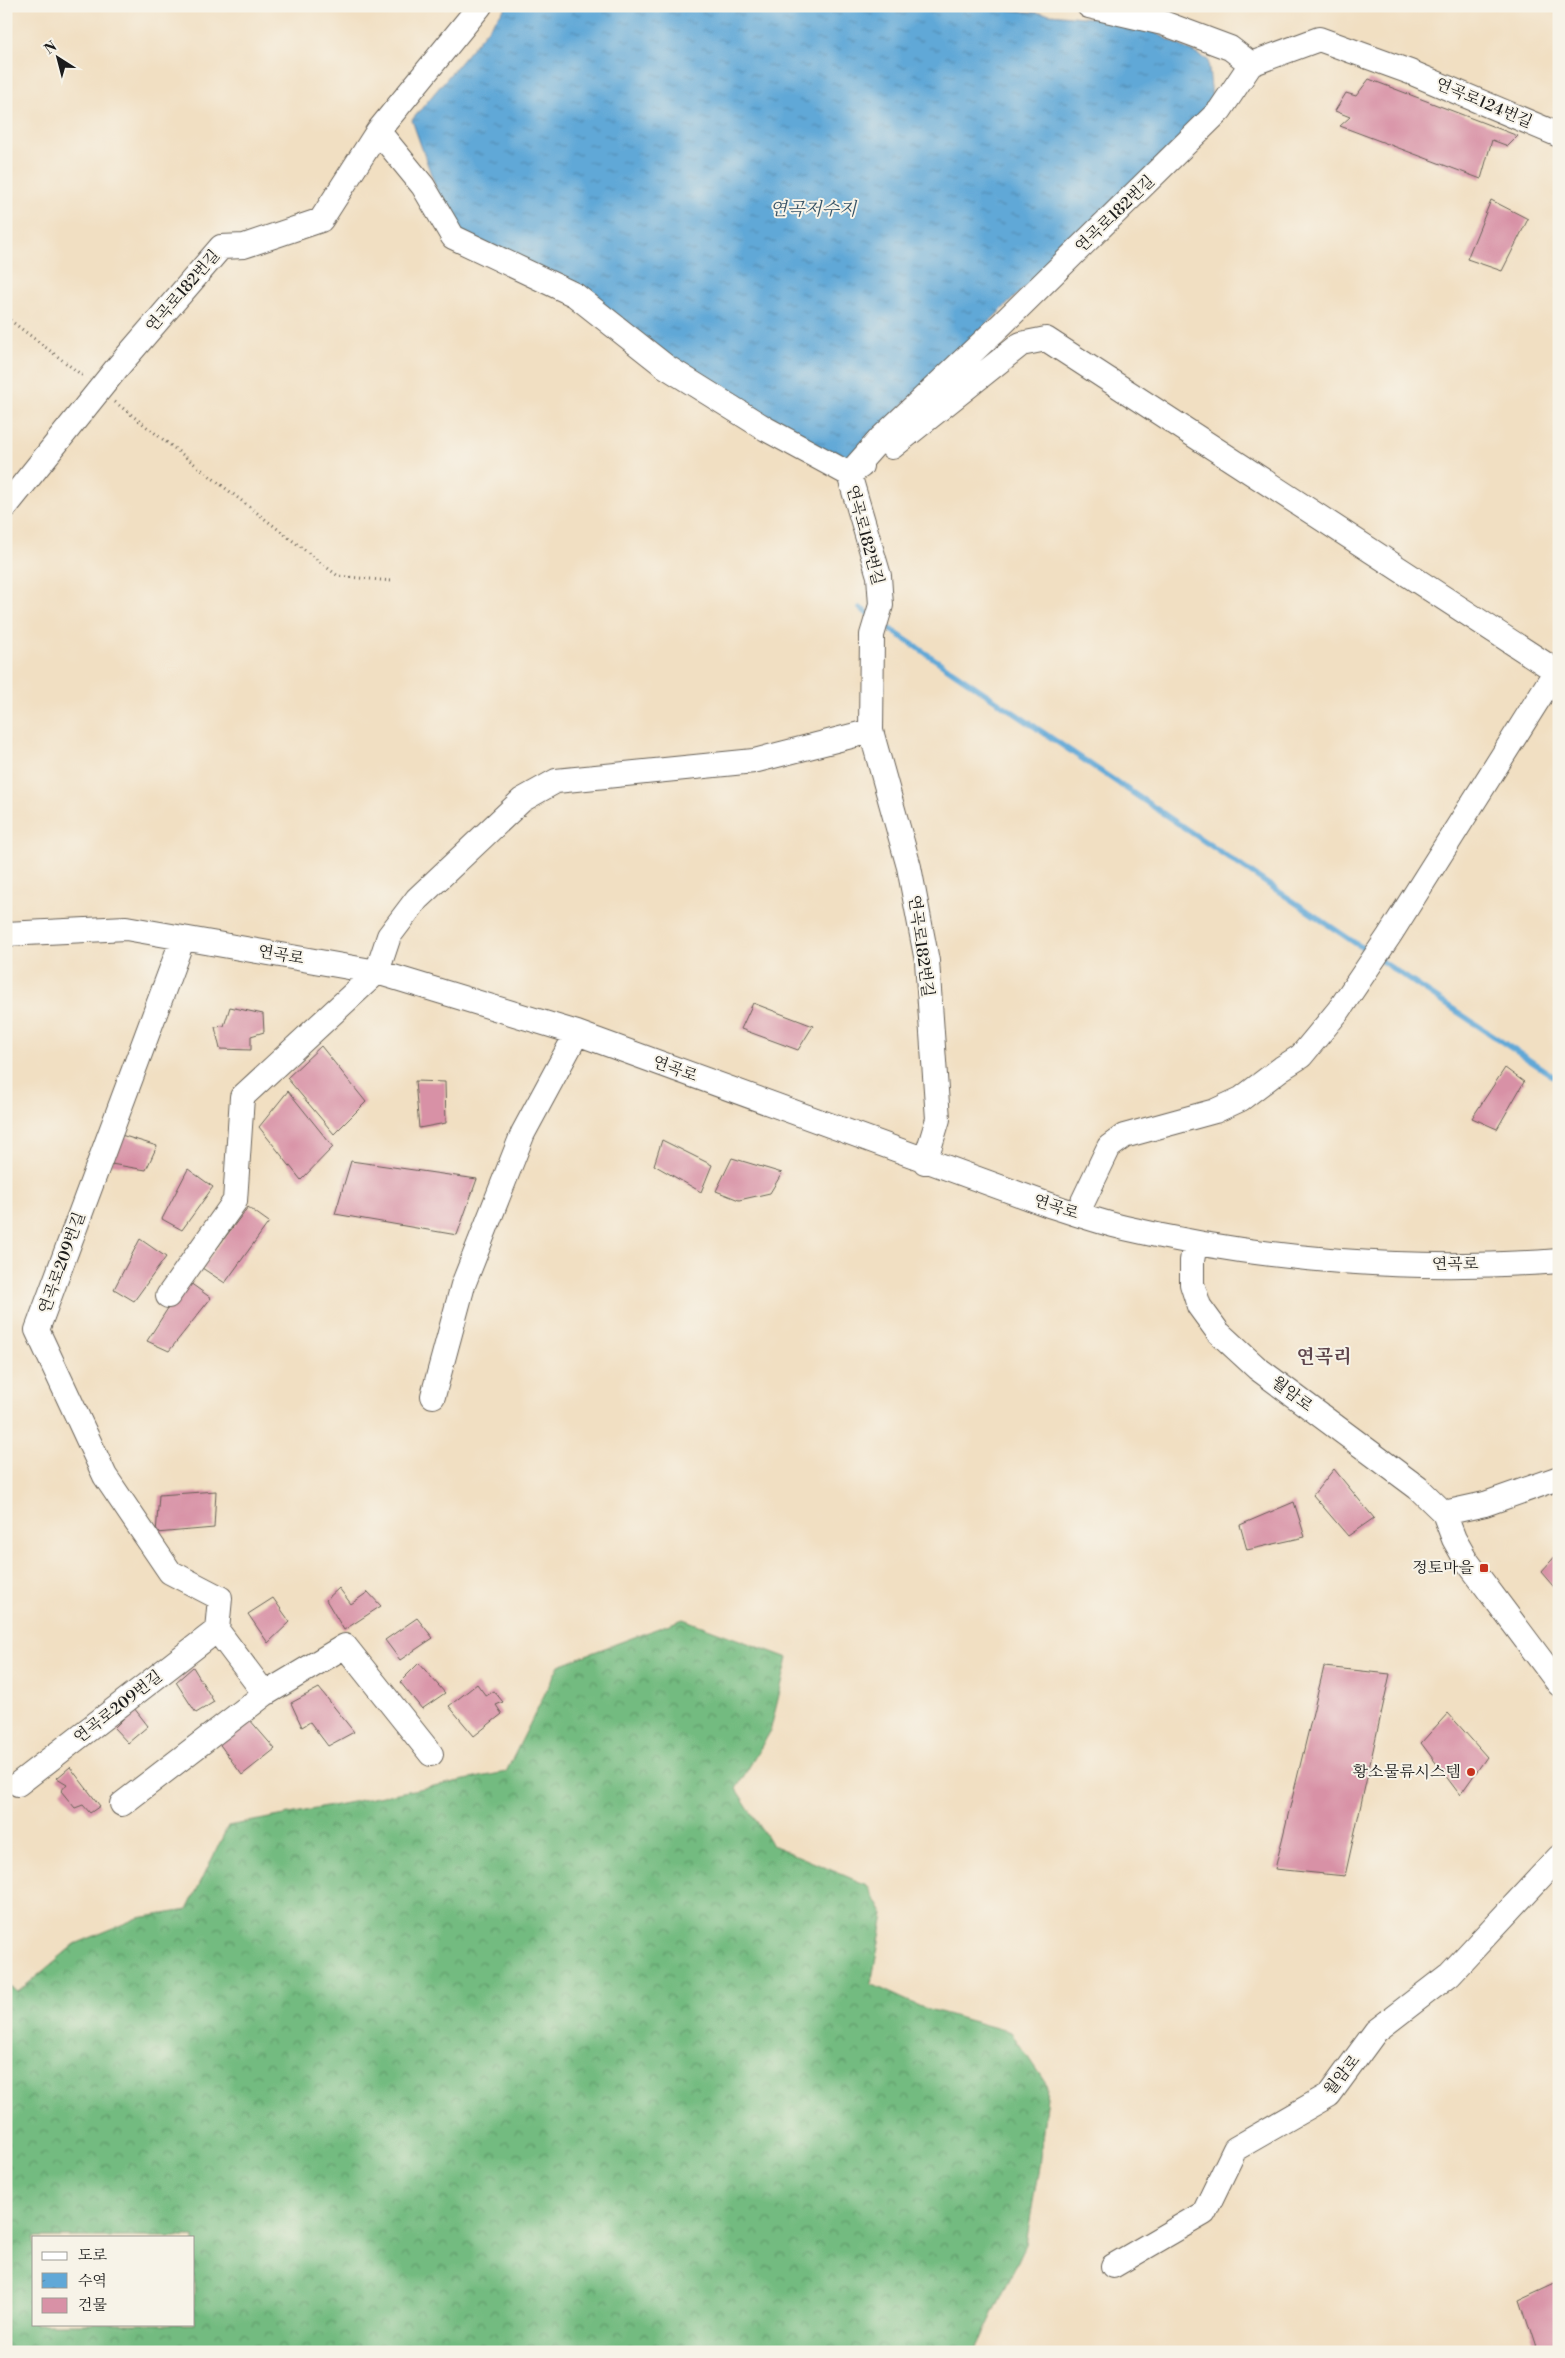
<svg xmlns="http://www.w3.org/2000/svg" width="1565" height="2358" font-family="'Libre Bodoni','Noto Serif KR',serif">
	<defs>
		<pattern id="forest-crowns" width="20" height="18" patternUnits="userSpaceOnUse" patternTransform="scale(1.25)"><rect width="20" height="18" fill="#73bb80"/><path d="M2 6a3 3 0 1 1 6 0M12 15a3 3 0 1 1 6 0" fill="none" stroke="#5e9768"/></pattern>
		<pattern id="water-ripples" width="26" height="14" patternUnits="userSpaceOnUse" patternTransform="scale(1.25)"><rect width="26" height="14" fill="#61a8d7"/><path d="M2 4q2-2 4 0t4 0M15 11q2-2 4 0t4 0" fill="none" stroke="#4f88ae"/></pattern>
	</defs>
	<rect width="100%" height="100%" fill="#f7f3e8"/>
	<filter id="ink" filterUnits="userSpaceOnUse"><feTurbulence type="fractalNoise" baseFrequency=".02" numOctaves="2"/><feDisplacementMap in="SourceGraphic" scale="10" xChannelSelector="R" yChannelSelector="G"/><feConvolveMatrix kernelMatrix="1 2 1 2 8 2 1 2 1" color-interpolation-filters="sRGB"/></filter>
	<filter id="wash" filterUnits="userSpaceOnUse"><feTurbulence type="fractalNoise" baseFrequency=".0096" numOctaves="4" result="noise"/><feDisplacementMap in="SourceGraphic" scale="20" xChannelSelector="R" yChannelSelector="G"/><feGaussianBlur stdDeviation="1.12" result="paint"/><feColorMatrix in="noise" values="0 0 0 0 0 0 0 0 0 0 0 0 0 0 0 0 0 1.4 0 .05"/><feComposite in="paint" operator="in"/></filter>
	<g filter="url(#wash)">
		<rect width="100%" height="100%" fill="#f1dfc2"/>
		<path fill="url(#forest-crowns)" stroke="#486c4e" fill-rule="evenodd" d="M683 1619 788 1658 770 1732 736 1789 772 1845 867 1885 884 1915 871 1984 921 2007 1011 2032 1048 2087 1039 2166 1026 2244 975 2352H6V1985L18 1992 75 1944 138 1918 187 1910 228 1826 506 1772 559 1665ZM34 2237H194V2324H34Z"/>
		<path fill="url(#water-ripples)" stroke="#3e627a" d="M507 6H967L1092 18 1152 31 1208 60 1213 106 850 456 835 466 575 295 453 237 412 120Z"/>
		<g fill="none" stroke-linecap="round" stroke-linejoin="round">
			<path stroke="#61a8d7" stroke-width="5.5" d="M860 608 871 616
				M881 623 1370 953
				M1380 960 1559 1080"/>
		</g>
		<g id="blocks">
			<path fill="#d891a6" d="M1369 79 1518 136 1508 146 1492 140 1481 179 1340 126 1350 117 1335 111 1346 93 1356 96Z
				M1491 200 1528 219 1502 271 1467 259Z
				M753 1003 813 1026 798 1050 741 1029Z
				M230 1007 263 1014 264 1032 251 1036V1050L220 1049 215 1027 224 1026Z
				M321 1046 366 1102 334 1134 287 1078Z
				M1505 1068 1524 1082 1497 1129 1472 1118Z
				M415 1081 445 1082 446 1123 419 1128Z
				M288 1091 333 1147 301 1180 259 1127Z
				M121 1135 157 1146 146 1170 111 1164Z
				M662 1140 712 1165 701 1192 654 1165Z
				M732 1158 782 1173 770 1193 739 1200 716 1191Z
				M351 1161 477 1179 457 1235 335 1214Z
				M188 1169 213 1187 182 1230 162 1219Z
				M248 1207 269 1222 225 1283 202 1268Z
				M140 1239 166 1257 134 1301 114 1289Z
				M186 1280 211 1298 169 1351 147 1341Z
				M1334 1469 1374 1518 1348 1536 1313 1495Z
				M216 1491 214 1528 156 1533 159 1495Z
				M1294 1502 1305 1537 1247 1550 1240 1525Z
				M1559 1552V1593L1541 1572Z
				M339 1588 351 1604 368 1592 381 1606 344 1630 326 1600Z
				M273 1598 290 1622 268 1643 248 1614Z
				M417 1618 433 1638 400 1660 385 1640Z
				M419 1663 445 1693 422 1709 400 1682Z
				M193 1667 214 1702 196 1713 176 1682Z
				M1324 1667 1390 1674 1345 1876 1275 1869Z
				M477 1684 486 1696 494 1691 503 1702 496 1705 502 1714 474 1736 449 1706Z
				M319 1688 354 1732 328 1746 310 1722 302 1727 291 1703Z
				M134 1708 148 1726 128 1743 114 1728Z
				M1448 1713 1487 1757 1460 1795 1421 1743Z
				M249 1719 275 1749 242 1775 218 1742Z
				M70 1767 100 1806 90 1813 83 1805 75 1808 61 1791 67 1784 57 1778Z
				M1559 2282V2352H1537L1520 2300Z"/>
		</g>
	</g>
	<g filter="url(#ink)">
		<use href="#blocks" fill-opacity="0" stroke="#676056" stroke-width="1"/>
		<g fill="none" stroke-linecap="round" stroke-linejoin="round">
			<defs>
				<path id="minor" d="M1089 6 1163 23 1230 48 1251 64
					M378 131 423 186 453 237 575 295 665 366 766 429 849 474 861 466
					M892 447 1021 344 1046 339 1559 673
					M6 506 116 369 221 247 244 246 321 220 378 131 480 6
					M6 934 126 928 377 972 577 1033 1049 1205C1074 1213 1099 1222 1125 1228 1265 1261 1415 1272 1559 1261
					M183 938 37 1330 105 1476 170 1572 220 1598 217 1630 265 1694
					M925 1162 938 1119 927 961 909 867 871 731 872 635 881 605 879 576 849 474 881 438 1002 324 1220 110 1251 64 1319 39 1410 72 1559 135
					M1077 1214 1109 1147 1124 1136 1215 1111 1241 1099 1282 1068 1301 1056 1339 1010 1389 936 1556 671
					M1195 1243 1192 1261V1284L1199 1306 1218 1332 1257 1368 1418 1488 1444 1513 1454 1539 1466 1560 1559 1684
					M168 1296 235 1201 242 1097 377 972 389 936 417 899 522 800 556 781 754 761 871 731
					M433 1396 463 1285 523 1133 577 1033
					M1444 1513 1485 1504 1559 1478
					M18 1784 217 1630
					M122 1804 265 1694 345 1646 431 1754
					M1113 2266 1204 2213 1235 2149 1329 2095 1376 2031 1450 1974 1559 1857"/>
			</defs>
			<use href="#minor" stroke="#676056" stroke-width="26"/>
			<path stroke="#676056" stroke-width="3" stroke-dasharray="1 4" stroke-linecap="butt" d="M6 317 83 376
				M115 402 338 576 392 581"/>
			<use href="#minor" stroke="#fff" stroke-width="24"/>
		</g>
	</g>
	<g fill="#c8321e" stroke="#f7f3e8" stroke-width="2">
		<rect x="1479" y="1563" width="10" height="10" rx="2.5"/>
		<circle cx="1471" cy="1772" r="5"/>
	</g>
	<g text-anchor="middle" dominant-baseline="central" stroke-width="4" stroke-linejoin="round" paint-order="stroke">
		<g font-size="16" fill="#1c1c1c" stroke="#f7f3e8">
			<text transform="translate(1484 103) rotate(23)">연곡로124번길</text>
			<text transform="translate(1115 214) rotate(-44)">연곡로182번길</text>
			<text transform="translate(183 291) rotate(-49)">연곡로182번길</text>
			<text transform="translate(865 535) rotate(75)">연곡로182번길</text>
			<text transform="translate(921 946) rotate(82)">연곡로182번길</text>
			<text transform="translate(281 955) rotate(10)">연곡로</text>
			<text transform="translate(675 1069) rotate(20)">연곡로</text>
			<text transform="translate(1056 1207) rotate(18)">연곡로</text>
			<text transform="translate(62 1263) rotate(-70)">연곡로209번길</text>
			<text x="1455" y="1264">연곡로</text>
			<text transform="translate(1292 1394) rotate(37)">월암로</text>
			<text transform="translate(118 1707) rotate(-38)">연곡로209번길</text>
			<text transform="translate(1342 2075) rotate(-51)">월암로</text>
		</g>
		<g font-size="16" fill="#1c1c1c" stroke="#f7f3e8" text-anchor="end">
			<text x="1474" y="1568">정토마을</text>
			<text x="1461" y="1772">황소물류시스템</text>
		</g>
		<g font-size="18" font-style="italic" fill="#385467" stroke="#f7f3e8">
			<text x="813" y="209">연곡저수지</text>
		</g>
		<g font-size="19" font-weight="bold" fill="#5e454c" stroke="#f7f3e8">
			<text x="1324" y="1357">연곡리</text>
		</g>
	</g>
	<rect width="1565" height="2358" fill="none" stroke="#f7f3e8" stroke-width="25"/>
	<rect x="32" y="2236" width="162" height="90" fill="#f7f3e8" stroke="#9f9d96"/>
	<rect x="42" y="2252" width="25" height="8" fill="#ffffff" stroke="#9f9d96"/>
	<text x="78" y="2260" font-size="15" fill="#1c1c1c">도로</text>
	<rect x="42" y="2273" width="25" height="15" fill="url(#water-ripples)" stroke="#9f9d96"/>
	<text x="78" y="2286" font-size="15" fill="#1c1c1c">수역</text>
	<rect x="42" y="2298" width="25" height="15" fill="#d891a6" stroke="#9f9d96"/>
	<text x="78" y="2310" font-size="15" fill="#1c1c1c">건물</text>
	<g transform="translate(58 58) rotate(324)" stroke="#f7f3e8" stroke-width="4" paint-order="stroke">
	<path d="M0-4L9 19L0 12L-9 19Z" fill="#1c1c1c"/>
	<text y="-8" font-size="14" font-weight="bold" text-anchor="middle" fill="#1c1c1c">N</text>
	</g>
</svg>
